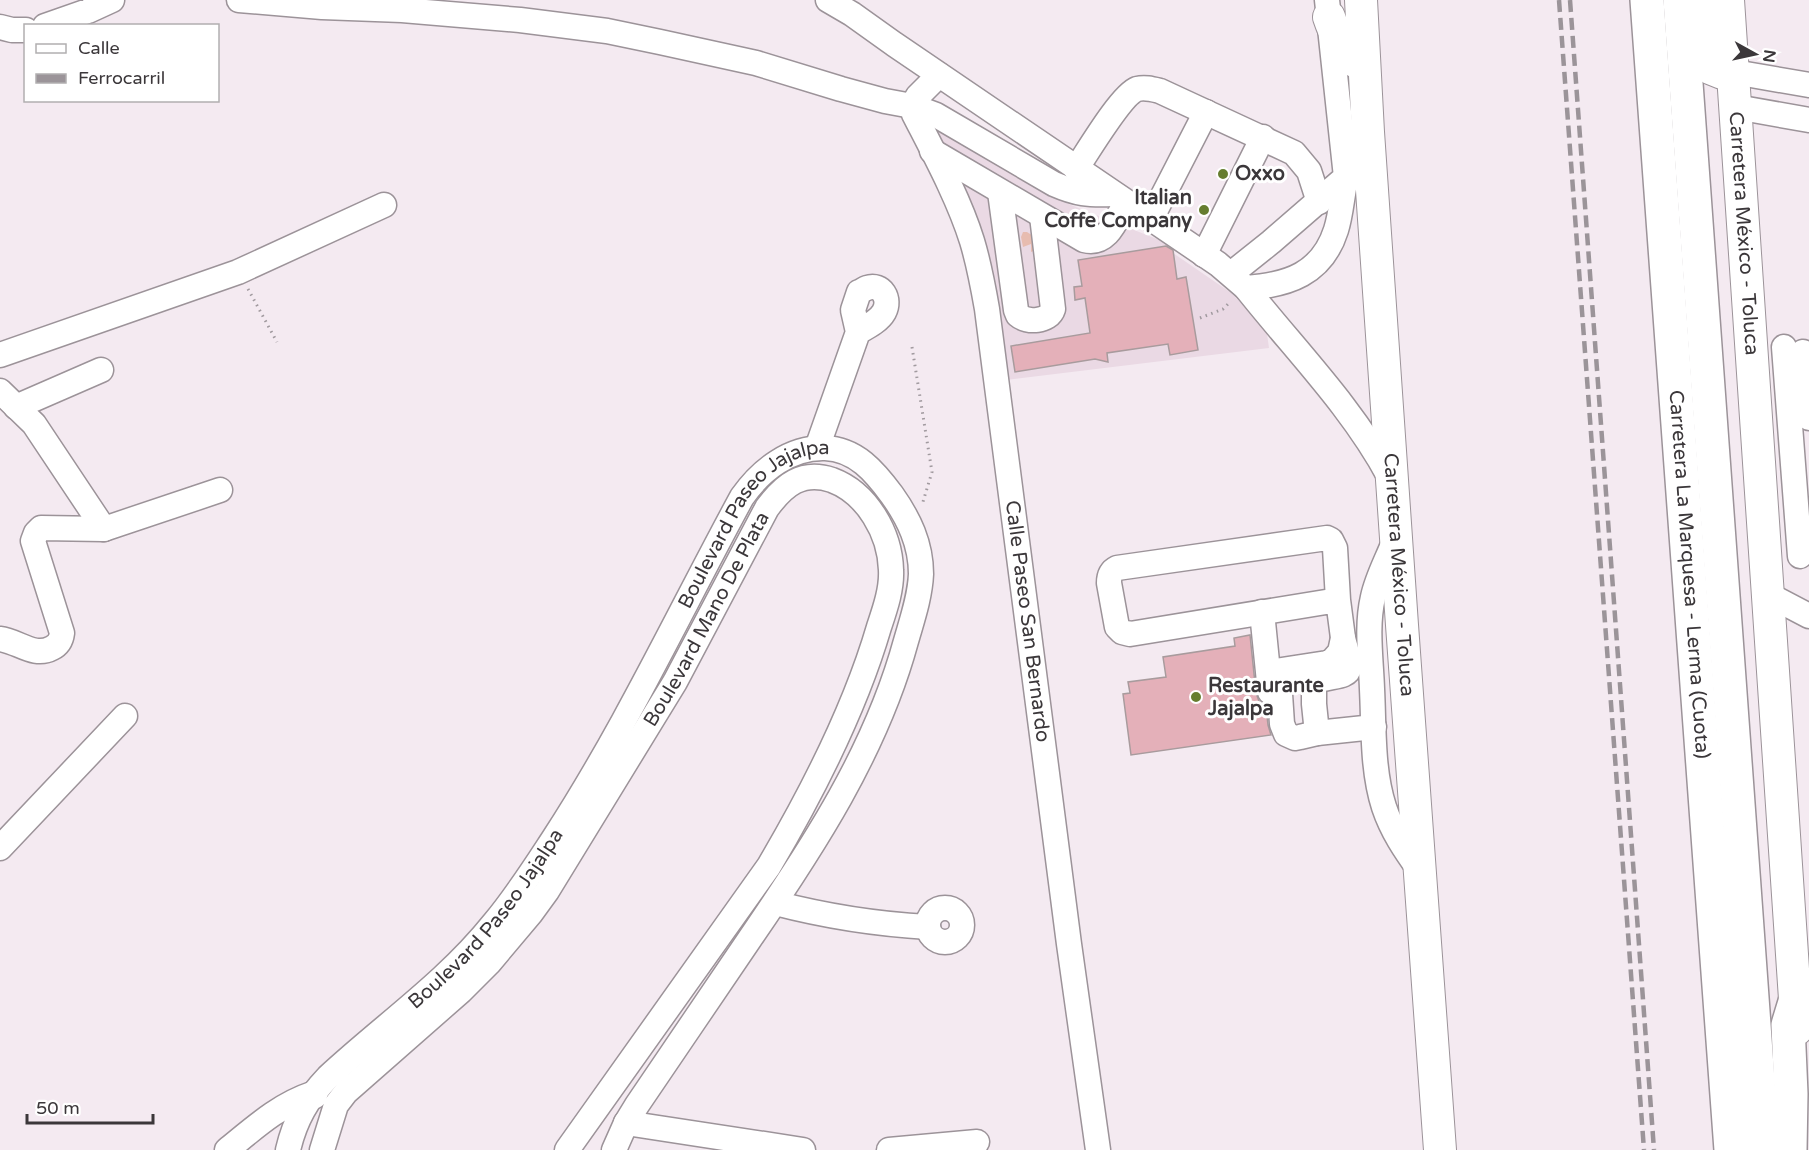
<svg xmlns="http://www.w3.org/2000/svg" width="1809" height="1150" font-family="'Varela Round',sans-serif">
	<rect width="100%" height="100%" fill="#f4eaf1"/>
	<path fill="#ead9e4" d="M921 113 1000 159 1066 203 1172 245 1173 253 1240 299 1266 327 1269 348 1006 380Z"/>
	<path fill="#e7bcb0" d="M1023 232H1027L1041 241 1043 247 1031 252V244L1023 247 1021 237Z"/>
	<path fill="#e4b0b9" stroke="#a89b9d" stroke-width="1.5" d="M1166 246 1173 250 1177 279 1186 277 1198 350 1170 355 1168 344 1107 353 1108 362 1095 359 1015 372 1011 346 1090 333 1085 298 1075 300 1074 287 1082 286 1078 260Z
		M1250 635 1256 693 1259 701 1266 706 1268 725 1271 735 1131 755 1123 694 1130 693 1128 682 1166 677 1163 657 1235 646 1234 638Z"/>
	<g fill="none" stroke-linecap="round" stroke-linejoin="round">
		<defs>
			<g id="minor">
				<path d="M239 0 322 7 402 10 520 20 607 31 660 42 756 63 841 89 885 101 912 106 936 115 1054 184C1077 194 1088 195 1113 194"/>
				<path d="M828 0 852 14 894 44 1218 264 1246 288C1295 350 1352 407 1389 476"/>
				<path d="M45 26 88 11 112 0"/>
				<path d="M0 27 12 30H26"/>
				<path d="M1734 72 1809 85"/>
				<path id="s1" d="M939 75 918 96 912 106 914 114C934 153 959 199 972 241 979 264 983 286 987 309L1069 944 1098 1150"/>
				<path d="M1736 107 1809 120"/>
				<path d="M932 151 1084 240C1108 246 1116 220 1126 202"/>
				<path d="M1076 169C1087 153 1121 95 1137 89 1145 87 1152 89 1160 91L1294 153 1309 171 1319 202"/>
				<path d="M1000 192 1016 310 1018 315C1027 323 1049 322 1053 309L1042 216"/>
				<path d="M1151 219 1206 112"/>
				<path d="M1204 255 1263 137"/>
				<path d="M1231 274 1271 242 1346 177 1327 0"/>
				<path d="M1246 288C1288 285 1322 274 1336 230 1342 211 1342 190 1348 171"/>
				<path d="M1784 347 1800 556"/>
				<path d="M1803 352 1809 418"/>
				<path d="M0 355 238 272 384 205"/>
				<path d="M0 391 34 424 104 529"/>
				<path d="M16 407 101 370"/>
				<path d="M817 448 858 332 853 310 859 292C862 291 864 289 867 288 882 283 891 299 884 312 879 321 867 327 858 332"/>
				<path d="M1394 542C1387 560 1377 578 1373 597 1366 627 1371 659 1372 689 1374 728 1372 770 1384 807 1392 831 1405 850 1420 871"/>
				<path d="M1769 595 1809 616"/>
				<path d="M1262 612 1270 692 1280 694 1282 724 1286 734 1295 738 1300 737 1317 733 1374 727"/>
				<path d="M0 639C18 641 34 658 52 648 58 645 61 641 62 633L33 541 36 533 41 528 104 529 220 490"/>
				<path d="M1269 672 1327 663 1332 661 1340 652 1343 638 1338 600 1335 548 1331 540 1327 538 1117 568C1111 571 1109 575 1109 583L1117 627 1122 632 1130 634 1338 600"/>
				<path d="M1317 733 1314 704V683C1325 675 1348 679 1349 668 1350 659 1345 647 1343 638"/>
				<path d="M0 848 125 716"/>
				<path d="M775 903C825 916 875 924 928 927"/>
				<circle cx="945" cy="925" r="17"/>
				<path d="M626 1123 803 1150"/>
				<path d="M227 1150C253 1129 279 1105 312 1094L315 1096"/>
				<path id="s2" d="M288 1150C295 1120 307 1099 328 1077 383 1026 447 982 494 923 516 897 535 867 554 838 625 729 680 611 742 497 761 470 790 447 825 448 856 449 875 472 892 495 909 519 921 544 921 574 920 597 912 620 906 641 876 751 813 847 749 940 712 995 674 1050 637 1105L626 1123 614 1150"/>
				<path id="s3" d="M322 1150 336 1105 346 1092 461 991 489 963 531 913 547 891 675 682 767 508C784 485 802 470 832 480 867 493 890 533 891 570 892 589 885 609 879 627 855 709 812 793 769 866L567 1150"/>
				<path d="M889 1150 977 1142"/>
			</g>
			<g id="major">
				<path id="s4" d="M1361 0 1368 132 1402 625 1440 1150"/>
				<path d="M1698 0C1700 23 1700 48 1712 69L1722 73 1734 72"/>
				<path id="s5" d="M1728 0 1797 1029"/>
				<path d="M1329 17C1335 35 1342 47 1355 61"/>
			</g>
			<g id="highway">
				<path id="s6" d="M1647 0 1731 1150"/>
				<path d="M1680 0 1763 1150"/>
				<path d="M1790 1150 1791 1094 1788 1025 1795 1002"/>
			</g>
		</defs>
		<use href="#minor" stroke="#9c9399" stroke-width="27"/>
		<use href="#major" stroke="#9c9399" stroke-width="34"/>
		<use href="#highway" stroke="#9c9399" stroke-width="36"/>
		<path stroke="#a19a9f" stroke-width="3" stroke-dasharray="1.5 4.5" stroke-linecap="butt" d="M248 289 277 342
			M1200 318 1223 309 1231 301
			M912 347 932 472 922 505"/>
		<use href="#minor" stroke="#fff" stroke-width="24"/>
		<use href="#major" stroke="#fff" stroke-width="32"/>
		<use href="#highway" stroke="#fff" stroke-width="33"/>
		<path stroke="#9b9499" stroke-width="4.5" stroke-dasharray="12 6" stroke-linecap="butt" d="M1559 0 1644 1150
			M1570 0 1654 1150"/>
	</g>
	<g fill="#667d2f" stroke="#fff" stroke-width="2">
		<circle cx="1223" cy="174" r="6"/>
		<circle cx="1204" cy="210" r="6"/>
		<circle cx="1196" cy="697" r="6"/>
	</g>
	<g text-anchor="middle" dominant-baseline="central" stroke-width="6" stroke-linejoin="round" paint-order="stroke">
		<g font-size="20" font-weight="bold" fill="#3b373a" stroke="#fff" text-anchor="start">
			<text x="1235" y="174">Oxxo</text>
			<text x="1192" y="198" text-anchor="end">Italian<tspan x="1192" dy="23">Coffe Company</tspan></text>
			<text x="1208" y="686">Restaurante<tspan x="1208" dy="23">Jajalpa</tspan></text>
		</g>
		<g font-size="20" fill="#3b373a" stroke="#fff">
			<text stroke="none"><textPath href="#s5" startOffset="234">Carretera México - Toluca</textPath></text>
			<text stroke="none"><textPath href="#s2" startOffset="795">Boulevard Paseo Jajalpa</textPath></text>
			<text stroke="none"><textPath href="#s4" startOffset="576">Carretera México - Toluca</textPath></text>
			<text stroke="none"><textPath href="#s6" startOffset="576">Carretera La Marquesa - Lerma (Cuota)</textPath></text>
			<text stroke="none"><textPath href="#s3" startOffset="664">Boulevard Mano De Plata</textPath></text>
			<text stroke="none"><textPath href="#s1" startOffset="574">Calle Paseo San Bernardo</textPath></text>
			<text stroke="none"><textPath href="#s2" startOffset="309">Boulevard Paseo Jajalpa</textPath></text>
		</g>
	</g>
	<rect x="24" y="24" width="195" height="78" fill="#ffffff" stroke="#b1afb0" stroke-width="1.5"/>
	<rect x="36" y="44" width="30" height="9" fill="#ffffff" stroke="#b1afb0" stroke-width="1.5"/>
	<text x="78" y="54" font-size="18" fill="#3b373a">Calle</text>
	<rect x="36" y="74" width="30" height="9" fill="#9b9499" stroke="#b1afb0" stroke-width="1.5"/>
	<text x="78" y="84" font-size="18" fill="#3b373a">Ferrocarril</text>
	<g transform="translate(1755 54) rotate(98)" stroke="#ffffff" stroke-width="4.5" paint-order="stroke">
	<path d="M0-4.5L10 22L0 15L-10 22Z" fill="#3b373a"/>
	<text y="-9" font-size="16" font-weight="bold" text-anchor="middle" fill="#3b373a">N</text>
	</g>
	<path d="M27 1114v9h126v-9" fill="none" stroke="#3b373a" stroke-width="3"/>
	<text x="36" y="1114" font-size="18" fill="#3b373a" stroke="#ffffff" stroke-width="4.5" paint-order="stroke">50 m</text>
</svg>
